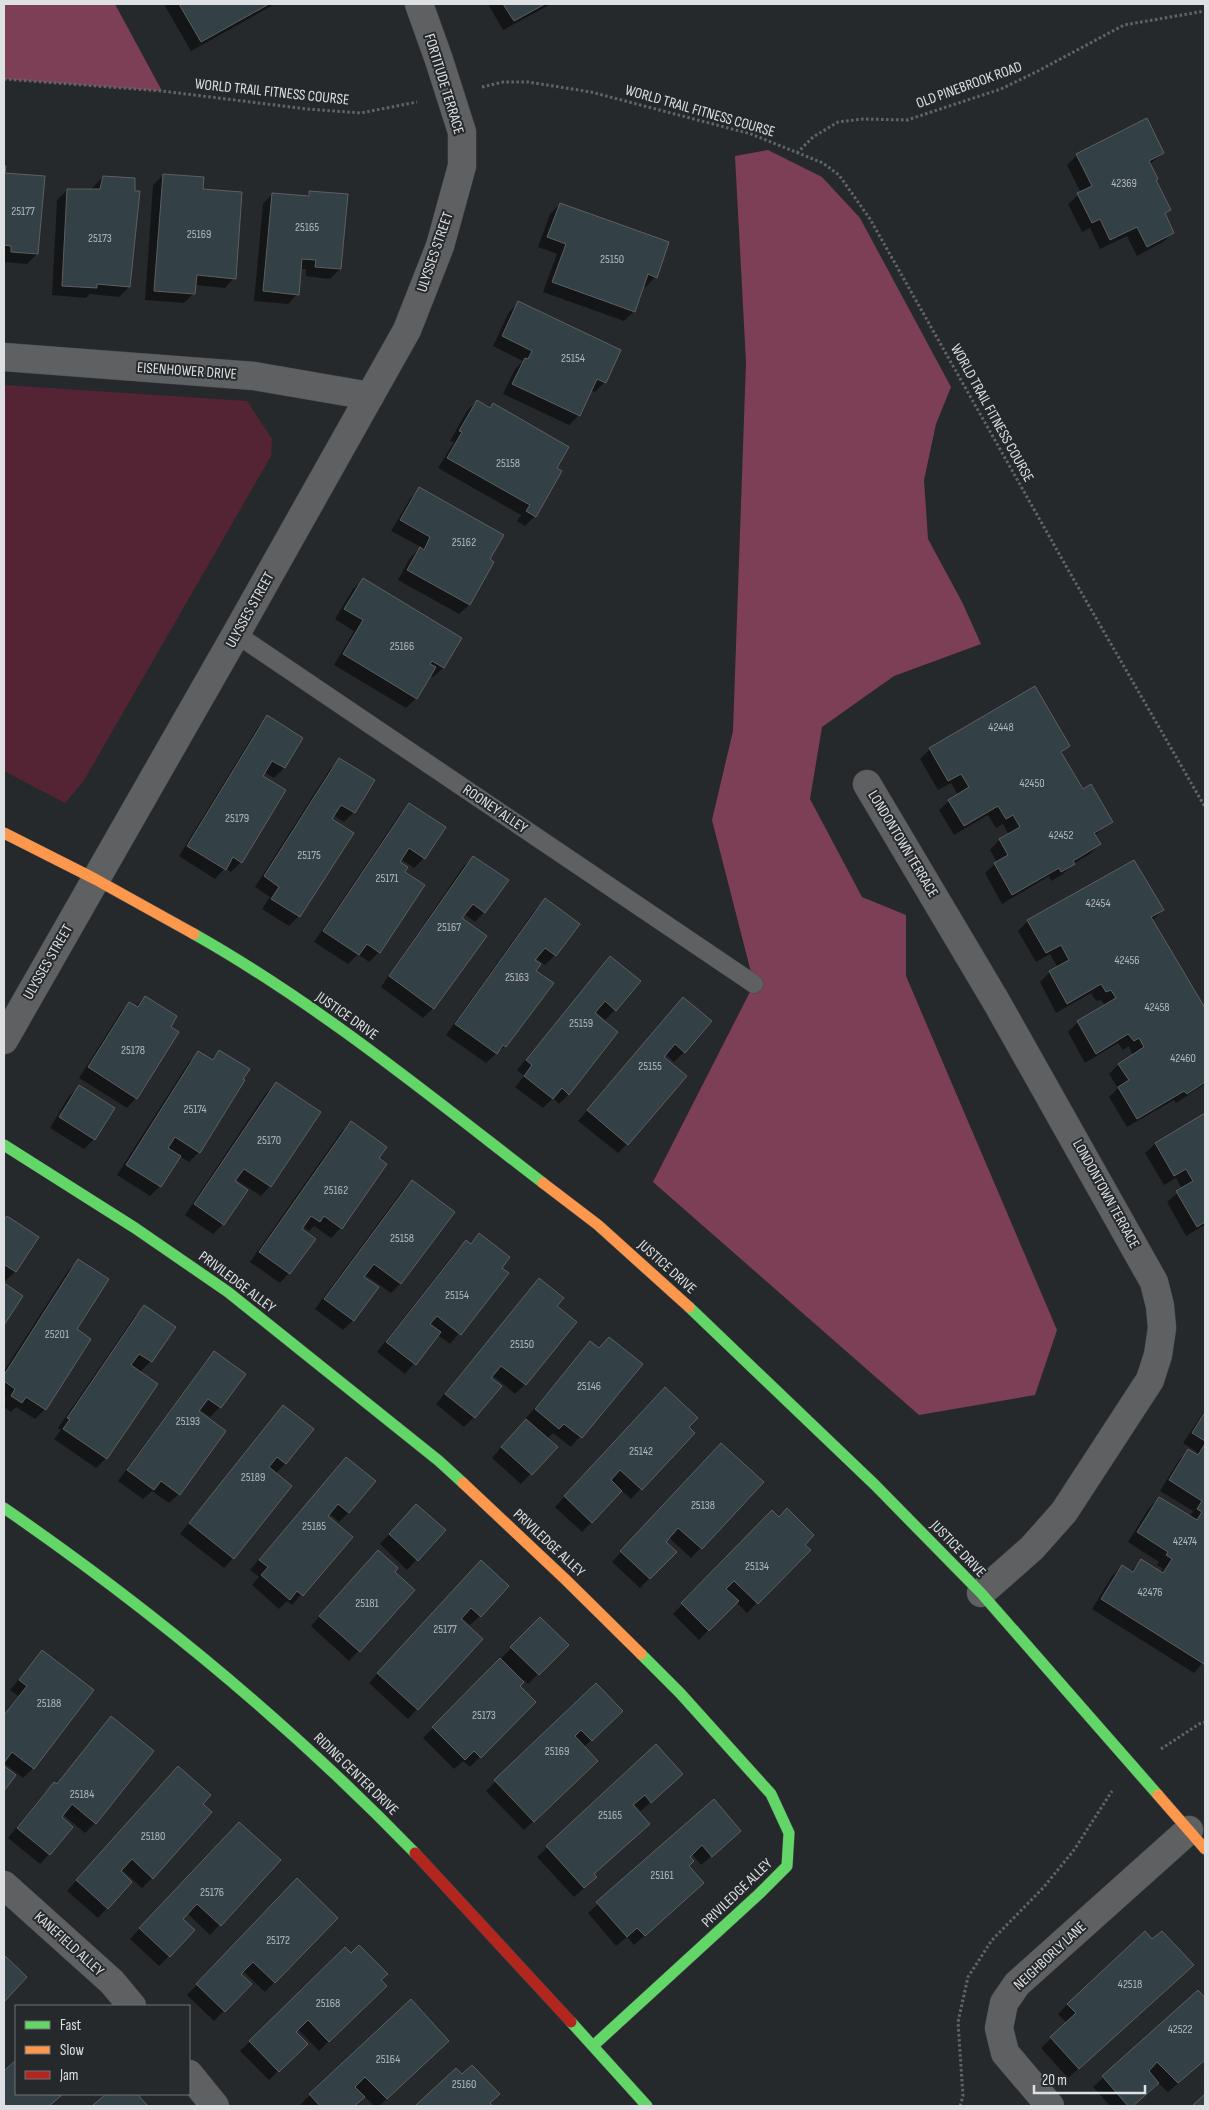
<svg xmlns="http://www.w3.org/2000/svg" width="1209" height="2110" font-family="'Sofia Sans Condensed',sans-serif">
	<rect width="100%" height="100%" fill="#26292b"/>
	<path fill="#542435" d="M4 385 247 401 272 439 271 456 83 782 65 803 4 771Z"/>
	<path fill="#7c3f55" d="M4 4H115L162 91 4 79Z
		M768 150 822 177 860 218 951 387 936 424 924 480 928 539 962 602 981 644 894 676 822 727 810 799 862 897 906 915V976L1057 1330 1035 1395 919 1415 653 1182 754 984 712 820 733 731 746 362 735 156Z"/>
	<path fill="#0007" d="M168 4H275L191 51 165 6Z
		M488 4H551L503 30Z
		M1163 153 1150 164 1155 180 1170 209 1164 214 1173 233 1163 242 1137 256 1127 236 1100 249 1090 228 1082 232 1068 204 1081 193 1067 165 1077 155Z
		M4 167V175L37 254 27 264 4 262Z
		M163 175 202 190 234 278 225 288 195 285 194 293 184 303 145 300 153 185Z
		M103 177 129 287 119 297 90 294 86 298 52 295 57 200 67 190H92L93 187Z
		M310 192 340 269 330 279 306 276V269H300L297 294 288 304 254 301 263 204 272 194 305 197Z
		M560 204 655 277 646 287 643 286 634 311 624 321 543 292 557 254 538 247 550 214Z
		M519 302 605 382 595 392 590 390 579 415 569 425 503 394 515 369 523 361 493 346 509 312Z
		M477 401 561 472 535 516 525 526 517 521 521 515 438 468 454 442 450 441 467 411Z
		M419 489 493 562 469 605 459 614 398 580 410 558 421 547 391 531 410 499Z
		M363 580 461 638 443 668 433 677 429 675 416 698 406 708 334 665 354 631 335 619 353 589Z
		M268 717 301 738 284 768 274 778 264 772 241 862 231 872 225 868 215 879 179 856 258 727Z
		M1069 746 1061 754 1083 790 1111 821 1094 836 1099 844 1090 854 1073 864 1063 874 1051 881 1049 876 1002 904 985 873 997 862 990 850 999 840 1009 835 1003 824 996 828 988 815 954 835 939 810 949 801 958 795 951 783 938 790 920 759 930 749Z
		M340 760 354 812 344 822 333 815 299 916 289 926 262 909 270 897 255 887 330 769Z
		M410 804 444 828 424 858 414 868 401 859 398 862 403 872 423 885 379 952 369 962 358 954 348 964 314 942 400 814Z
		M473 857 484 912 475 922 464 914 461 918 433 1008 423 1018 381 987 463 867Z
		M1133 861 1162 910 1152 921 1205 1011V1084L1176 1103 1174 1100 1127 1127 1109 1097 1118 1088 1109 1074 1119 1064 1133 1056 1129 1046 1123 1050 1118 1043 1085 1063 1068 1032 1078 1022 1105 1006 1101 1000 1096 1001 1091 993 1056 1013 1040 982 1050 972 1058 968 1050 954 1036 962 1018 931 1028 921Z
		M545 900 555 955 545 965 535 958 534 960 535 971 505 1046 486 1063 446 1035 535 910Z
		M610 958 615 1010 605 1020 595 1011 569 1094 559 1104 553 1098 543 1108 515 1087 524 1076 517 1070Z
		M145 997 136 1098 127 1108 79 1078 120 1013 130 1003 135 1007Z
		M683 999 684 1052 674 1062 665 1054 627 1144 618 1153 578 1121Z
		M220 1051 243 1081 199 1152 189 1162 179 1156 160 1186 150 1196 117 1175 189 1062 199 1052 211 1060Z
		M276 1083 270 1186 261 1196 235 1179 234 1182 246 1190 223 1224 213 1234 185 1215 266 1093Z
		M79 1087 113 1108 94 1139 84 1149 50 1128 69 1096Z
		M1205 1115V1225L1186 1236 1167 1202 1182 1189 1176 1178 1164 1185 1145 1153 1155 1144Z
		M351 1123 377 1159 341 1228 331 1238 314 1226 309 1231 302 1226 289 1273 280 1283 250 1262 341 1132Z
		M412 1182 454 1212 400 1284 391 1293 365 1275 353 1320 343 1330 315 1309 402 1191Z
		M7 1217 37 1237 15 1272 5 1281 4 1220Z
		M479 1235 500 1268 507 1274 450 1344 438 1335 405 1374 377 1352 456 1251 466 1241 470 1244Z
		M78 1261 75 1330 45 1409 35 1419 16 1407 11 1412 4 1407 6 1399 4 1397V1371L68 1271Z
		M539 1280 555 1307 525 1384 515 1394 492 1375 474 1417 464 1427 436 1404Z
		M144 1307 174 1327 151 1361 140 1372 106 1458 96 1468 54 1439 61 1430 58 1428 135 1316Z
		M590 1343 598 1349 641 1364 571 1447 553 1433 547 1439 556 1447 521 1484 492 1458Z
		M215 1353 220 1407 210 1417 199 1409 179 1494 169 1503 152 1491 143 1499 118 1481 205 1362Z
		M655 1398 693 1433 631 1499 621 1490 582 1532 555 1507Z
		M283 1407 285 1464 275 1474 233 1558 224 1568 180 1534Z
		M1205 1410V1660L1194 1673 1092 1609 1112 1576 1122 1566 1130 1572 1141 1561 1160 1572 1163 1569 1157 1565 1159 1562 1128 1542 1149 1508 1159 1498 1189 1517 1193 1511 1160 1491 1179 1460 1188 1451 1196 1455 1197 1452 1183 1443Z
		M711 1454 762 1482 691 1558 668 1537 664 1542 675 1552 640 1588 612 1562Z
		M346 1458 349 1512 339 1522 329 1513 326 1516 352 1537 292 1605 287 1601 279 1609 252 1585 259 1577 250 1570Z
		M772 1512 809 1550 747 1613 736 1602 699 1640 673 1614Z
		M407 1515 444 1530 407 1570 380 1544Z
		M368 1562 393 1572 414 1590 349 1661 311 1626Z
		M471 1572 480 1616 470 1625 461 1617 417 1709 408 1719 369 1683Z
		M540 1619 567 1645 528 1684 524 1680 518 1686 535 1702 470 1767 463 1761 454 1769 423 1738Z
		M42 1652 92 1691 33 1768 23 1778 4 1763V1714L18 1696 10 1690Z
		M596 1684 621 1711 584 1747 587 1770 524 1830 486 1791Z
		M102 1728 95 1823 85 1833 62 1814 49 1854 40 1864 8 1838 44 1793 54 1784 56 1785Z
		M656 1746 671 1784 641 1811 634 1804 632 1806 648 1824 593 1875 596 1877 574 1897 537 1857Z
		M168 1777 201 1804 152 1878 142 1888 121 1869 119 1871 131 1882 98 1918 67 1891Z
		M714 1801 730 1840 701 1865 692 1854 688 1857 687 1866 693 1893 634 1945 627 1937 616 1946 588 1913Z
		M230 1833 280 1860 210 1935 187 1913 181 1919 169 1956 159 1966 130 1939Z
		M287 1890 337 1918 265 1992 243 1971 240 1974 250 1984 214 2021 187 1995Z
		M345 1949 385 1986 319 2051 298 2029 295 2032 306 2044 269 2080 240 2051Z
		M1182 1975 1068 2078 1041 2048 1067 2023 1058 2014 1068 2004Z
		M1198 1992 1205 2000V2060L1168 2092 1158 2083 1133 2106H1110L1093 2087Z
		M410 2001 438 2051 379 2106H374L364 2096 353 2106H301L300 2105 310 2095Z
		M16 2062V2094H59L60 2095 48 2106H4V2073Z
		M456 2070 491 2106H417Z
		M108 2094H135L146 2106H94Z"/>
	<path fill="#334046" stroke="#5e5f61" d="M179 4H269L201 42Z
		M503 4H545L514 21Z
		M1147 118 1164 153 1149 161 1158 179 1156 180 1171 210 1165 213 1174 233 1147 247 1137 227 1110 240 1100 219 1092 223 1077 193 1092 186 1076 154Z
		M4 166H6L5 173 45 176 38 254 11 252V246L4 245Z
		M163 174 204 177 203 189 242 192 236 279 197 275 195 294 154 291Z
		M103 176 135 178V191H140L130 287 97 284V288L62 286 67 189H100Z
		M309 191 348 194 341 269 315 267 316 260 302 259 299 295 263 291 272 193 309 196Z
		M560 203 669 242 657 278 648 274 635 312 552 282 566 244 547 237Z
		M518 301 621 350 606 383 597 379 580 416 512 384 525 358 528 359 532 351 502 336Z
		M477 400 490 408 493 403 569 447 557 468 562 471 536 517 526 511 530 505 447 458 462 432 459 431Z
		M419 487 504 535 490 559 494 562 470 605 407 570 420 547 424 550 430 537 400 520Z
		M363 578 462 638 444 668 432 661 430 664 436 667 417 699 343 654 363 620 344 609Z
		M1035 686 1070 746 1061 752 1083 789 1091 784 1113 822 1094 833 1101 844 1073 861 1075 864 1061 872 1059 868 1012 895 994 863 1008 855 999 839 1020 827 1013 815 1006 819 998 806 964 826 948 800 969 787 961 774 948 781 929 748Z
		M267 715 303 738 285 768 272 761 263 776 286 790 242 863 233 857 226 870 187 846Z
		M339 758 375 780 355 813 341 805 332 819 354 833 300 917 271 899 279 887 264 876Z
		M409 803 446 827 425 859 409 848 400 862 408 867 405 872 425 885 380 953 367 944 359 955 323 931Z
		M473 856 509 880 485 913 473 904 462 918 487 936 434 1009 389 976Z
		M1134 860 1164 910 1151 917 1205 1008V1082L1187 1094 1184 1091 1137 1119 1118 1087 1129 1080 1118 1064 1144 1047 1139 1038 1134 1041 1128 1034 1096 1054 1077 1021 1116 998 1111 990 1106 992 1101 984 1067 1004 1049 971 1069 960 1061 945 1046 953 1027 920Z
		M545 898 580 924 556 956 545 948 535 960 541 964 536 971 554 983 506 1047 503 1045 497 1054 455 1024Z
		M610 956 641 981 616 1011 605 1001 595 1013 618 1032 569 1095 562 1088 553 1099 524 1076 532 1065 526 1060Z
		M145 996 177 1016 171 1027 179 1032 137 1099 88 1067 129 1002 138 1007Z
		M683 997 712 1021 685 1053 675 1044 664 1057 687 1076 628 1145 587 1110Z
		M219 1050 250 1069 243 1079 245 1080 200 1153 175 1137 168 1148 181 1156 161 1187 126 1165 198 1051 213 1060Z
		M276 1082 321 1112 271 1187 244 1169 235 1181 248 1190 224 1225 194 1204Z
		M79 1085 115 1108 95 1140 59 1117Z
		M1205 1113V1222L1197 1227 1176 1191 1193 1181 1186 1169 1174 1176 1155 1143Z
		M351 1121 387 1147 379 1158 387 1164 342 1229 324 1216 320 1222 311 1216 302 1229 316 1239 290 1274 259 1252Z
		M412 1180 455 1212 401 1284 374 1264 364 1277 379 1287 354 1321 324 1299Z
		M7 1216 39 1237 16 1272 5 1265 4 1267V1220Z
		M479 1233 510 1257 502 1268 509 1273 461 1335 437 1316 430 1324 441 1332 416 1365 386 1342 466 1240 471 1244Z
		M78 1259 109 1279 77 1329 91 1339 46 1410 26 1397 22 1403 11 1396 15 1389 4 1381V1375Z
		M539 1278 564 1298 557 1306 577 1322 526 1385 501 1366 491 1378 502 1386 475 1418 445 1394Z
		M4 1283 23 1296 4 1325Z
		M144 1305 176 1327 152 1362 139 1354 131 1365 158 1384 107 1459 63 1429 70 1419 67 1418Z
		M609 1337 643 1364 582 1438 564 1424 559 1429 535 1409 590 1341 599 1348Z
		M214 1351 246 1374 221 1408 208 1399 199 1411 226 1431 180 1495 161 1481 154 1490 127 1470Z
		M665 1387 698 1418 689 1427 695 1433 642 1490 620 1470 611 1480 622 1491 592 1523 564 1496Z
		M283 1405 314 1429 286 1464 277 1457 269 1467 292 1486 234 1559 189 1523Z
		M1205 1412V1441L1192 1433Z
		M526 1419 558 1447 532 1475 501 1447Z
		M721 1443 764 1482 702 1549 678 1528 666 1542 677 1552 650 1579 620 1551Z
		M1205 1444V1662L1204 1664 1101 1599 1122 1565 1133 1572 1141 1559 1163 1573 1172 1559 1166 1555 1168 1552 1137 1532 1159 1497 1197 1520 1202 1512 1197 1509 1202 1501 1169 1480 1188 1449 1198 1455Z
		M346 1457 376 1481 349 1513 338 1504 328 1516 353 1537 303 1596 297 1591 290 1600 261 1575 268 1567 259 1560Z
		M416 1504 446 1530 418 1561 389 1534Z
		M787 1508 814 1535 805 1545 811 1550 758 1604 734 1581 726 1589 739 1601 709 1631 681 1603 772 1510 779 1517Z
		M378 1550 398 1568 395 1572 415 1590 360 1652 319 1616Z
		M481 1560 509 1586 481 1617 471 1608 461 1619 483 1639 418 1710 377 1673Z
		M540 1617 569 1645 539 1675 510 1647Z
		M42 1650 94 1690 34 1769 12 1752 4 1763V1715L27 1686 19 1680Z
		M500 1658 524 1682 520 1686 536 1702 481 1758 474 1751 465 1760 432 1727Z
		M596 1683 623 1711 592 1741 581 1730 575 1736 598 1761 534 1822 494 1780Z
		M111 1716 154 1751 96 1824 72 1804 62 1817 73 1827 50 1855 17 1828 54 1782 57 1784Z
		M656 1744 683 1774 651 1803 645 1795 633 1805 650 1824 594 1874 597 1877 584 1888 546 1846Z
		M4 1766 16 1775 4 1791Z
		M178 1766 211 1795 203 1804 212 1812 153 1879 132 1859 121 1871 132 1882 108 1909 76 1880Z
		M714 1799 741 1831 712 1857 702 1845 690 1857 694 1861 689 1866 704 1883 645 1936 637 1928 627 1937 596 1902Z
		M239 1822 281 1860 221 1926 197 1904 183 1919 195 1930 170 1957 139 1928Z
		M297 1878 338 1918 275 1983 253 1962 241 1974 252 1984 225 2012 196 1984Z
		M1145 1931 1152 1939 1162 1931 1194 1965 1079 2069 1050 2037 1076 2013 1067 2004Z
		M359 1945 388 1974 381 1980 387 1986 329 2042 308 2020 296 2032 308 2044 279 2072 249 2041 345 1947 351 1953Z
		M4 1955 27 1977 4 2002Z
		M1198 1990 1205 1998V2060L1178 2083 1157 2062 1149 2071 1159 2083 1133 2106H1128L1102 2076Z
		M411 1999 449 2041 387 2099 365 2077 355 2087 365 2097 354 2106H320L309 2094Z
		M16 2060V2094L62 2095 49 2106H4V2071Z
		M472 2065 500 2094 490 2103 493 2106H415L456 2068 462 2074Z
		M106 2094H137L148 2106H92Z
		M1205 2094V2106H1192Z"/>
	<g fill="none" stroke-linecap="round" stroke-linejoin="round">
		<defs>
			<path id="lane" d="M236 634 754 984"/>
			<path id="street" d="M4 357 254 376 370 396
				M867 784 997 1003 1154 1282 1160 1306 1162 1328 1158 1355 1150 1380 1064 1512 1032 1548 981 1593
				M4 1040 236 634 407 330 440 246 462 166V132L439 60 419 4
				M4 1885 112 1982 132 2006
				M189 2074 215 2106
				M1050 2106 1005 2053 999 2028 1004 2003 1017 1984 1189 1830"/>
			<path id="fast" d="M194 934C318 1004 430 1096 543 1183
				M4 1145 135 1228 228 1292 439 1461 463 1483
				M689 1307 875 1485 981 1593 1158 1795
				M4 1508C152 1610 290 1724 415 1853
				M571 2022 647 2106
				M593 2046 759 1894 787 1866 789 1833 771 1794 680 1693 641 1654"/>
			<path id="slow" d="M4 833 95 879 194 934
				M543 1183 598 1225 689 1307
				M463 1483 565 1579 641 1654
				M1158 1795 1205 1849"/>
			<path id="jam" d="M415 1853 571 2022"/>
		</defs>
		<use href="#lane" stroke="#454749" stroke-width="19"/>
		<use href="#street" stroke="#454749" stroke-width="29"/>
		<use href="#fast" stroke="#454749" stroke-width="12"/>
		<use href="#slow" stroke="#454749" stroke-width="12"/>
		<use href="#jam" stroke="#454749" stroke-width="12"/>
		<path stroke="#626566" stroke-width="3" stroke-dasharray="2.5 2.5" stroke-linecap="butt" d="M4 79 162 91 307 109 361 113 417 102
			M482 87 503 82H528L591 92 751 134 823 163 839 175 870 219 1066 566 1205 807
			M797 153 813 137 838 122 863 119 907 120 1001 89 1038 71 1124 25 1205 11
			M1161 1749 1199 1724 1205 1722
			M960 2106 963 2096 958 2022 968 1977 992 1940 1043 1888 1074 1850 1112 1791"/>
		<use href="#lane" stroke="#5f6062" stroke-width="18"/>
		<use href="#street" stroke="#5f6062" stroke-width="28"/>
		<use href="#fast" stroke="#63d668" stroke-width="11"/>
		<use href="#slow" stroke="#ff974d" stroke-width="11"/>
		<use href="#jam" stroke="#b3261e" stroke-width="11"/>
	</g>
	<g text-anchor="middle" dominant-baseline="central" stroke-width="4" stroke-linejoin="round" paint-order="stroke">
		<g font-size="12" fill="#b3b9bc">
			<text x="1124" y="183">42369</text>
			<text x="23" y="211">25177</text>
			<text x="307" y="227">25165</text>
			<text x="199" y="234">25169</text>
			<text x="100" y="238">25173</text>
			<text x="612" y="259">25150</text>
			<text x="573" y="358">25154</text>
			<text x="508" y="463">25158</text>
			<text x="464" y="542">25162</text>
			<text x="402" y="646">25166</text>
			<text x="1001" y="727">42448</text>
			<text x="1032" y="783">42450</text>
			<text x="237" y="818">25179</text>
			<text x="1061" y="835">42452</text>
			<text x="309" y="855">25175</text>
			<text x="387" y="878">25171</text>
			<text x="1098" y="903">42454</text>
			<text x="449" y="927">25167</text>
			<text x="1127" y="960">42456</text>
			<text x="517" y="977">25163</text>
			<text x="1157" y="1007">42458</text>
			<text x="581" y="1023">25159</text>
			<text x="133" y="1050">25178</text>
			<text x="1183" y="1058">42460</text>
			<text x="650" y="1066">25155</text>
			<text x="195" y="1109">25174</text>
			<text x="269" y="1140">25170</text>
			<text x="336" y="1190">25162</text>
			<text x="402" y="1238">25158</text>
			<text x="457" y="1295">25154</text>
			<text x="57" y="1334">25201</text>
			<text x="522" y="1344">25150</text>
			<text x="589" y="1386">25146</text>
			<text x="188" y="1421">25193</text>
			<text x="641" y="1451">25142</text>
			<text x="253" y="1477">25189</text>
			<text x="703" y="1505">25138</text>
			<text x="314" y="1526">25185</text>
			<text x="1185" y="1541">42474</text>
			<text x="757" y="1566">25134</text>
			<text x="1150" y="1592">42476</text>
			<text x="367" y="1603">25181</text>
			<text x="445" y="1629">25177</text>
			<text x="49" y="1703">25188</text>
			<text x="484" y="1715">25173</text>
			<text x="557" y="1751">25169</text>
			<text x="82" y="1794">25184</text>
			<text x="610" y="1815">25165</text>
			<text x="153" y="1836">25180</text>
			<text x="662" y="1875">25161</text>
			<text x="212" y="1892">25176</text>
			<text x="278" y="1940">25172</text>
			<text x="1130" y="1984">42518</text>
			<text x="328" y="2003">25168</text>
			<text x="1180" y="2029">42522</text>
			<text x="388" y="2059">25164</text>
			<text x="464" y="2084">25160</text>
		</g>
		<g font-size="15" fill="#dee1e3" stroke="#25292c">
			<text transform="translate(444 84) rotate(73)">FORTITUDE TERRACE</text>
			<text transform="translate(969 85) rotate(-20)">OLD PINEBROOK ROAD</text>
			<text transform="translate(272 92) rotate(6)">WORLD TRAIL FITNESS COURSE</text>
			<text transform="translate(700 111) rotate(16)">WORLD TRAIL FITNESS COURSE</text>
			<text transform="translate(435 252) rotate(-71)">ULYSSES STREET</text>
			<text transform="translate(187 371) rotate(4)">EISENHOWER DRIVE</text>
			<text transform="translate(992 413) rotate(61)">WORLD TRAIL FITNESS COURSE</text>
			<text transform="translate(250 610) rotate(-61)">ULYSSES STREET</text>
			<text transform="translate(495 809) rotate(34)">ROONEY ALLEY</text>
			<text transform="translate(903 844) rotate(59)">LONDONTOWN TERRACE</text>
			<text transform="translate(48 962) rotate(-60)">ULYSSES STREET</text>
			<text transform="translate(347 1016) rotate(35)">JUSTICE DRIVE</text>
			<text transform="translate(1106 1194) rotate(61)">LONDONTOWN TERRACE</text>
			<text transform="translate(667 1267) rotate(42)">JUSTICE DRIVE</text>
			<text transform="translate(237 1282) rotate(37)">PRIVILEDGE ALLEY</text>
			<text transform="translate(549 1543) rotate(43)">PRIVILEDGE ALLEY</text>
			<text transform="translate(958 1549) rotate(46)">JUSTICE DRIVE</text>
			<text transform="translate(356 1774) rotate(44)">RIDING CENTER DRIVE</text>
			<text transform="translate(737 1893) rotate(-44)">PRIVILEDGE ALLEY</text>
			<text transform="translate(69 1944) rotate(42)">KANEFIELD ALLEY</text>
			<text transform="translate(1050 1956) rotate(-43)">NEIGHBORLY LANE</text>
		</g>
	</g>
	<rect width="1209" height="2110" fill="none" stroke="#dee1e3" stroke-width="10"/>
	<rect x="15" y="2005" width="175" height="90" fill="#25292c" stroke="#6f7375"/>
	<rect x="25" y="2021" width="25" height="8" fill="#63d668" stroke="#6f7375"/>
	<text x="60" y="2030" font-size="15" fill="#dee1e3">Fast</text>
	<rect x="25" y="2046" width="25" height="8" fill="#ff974d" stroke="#6f7375"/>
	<text x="60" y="2055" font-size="15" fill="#dee1e3">Slow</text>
	<rect x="25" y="2071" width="25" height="8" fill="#b3261e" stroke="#6f7375"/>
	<text x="60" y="2080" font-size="15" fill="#dee1e3">Jam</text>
	<path d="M1034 2085v8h111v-8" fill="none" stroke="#dee1e3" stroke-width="2.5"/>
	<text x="1042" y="2085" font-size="15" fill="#dee1e3" stroke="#25292c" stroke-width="4" paint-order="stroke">20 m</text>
</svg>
